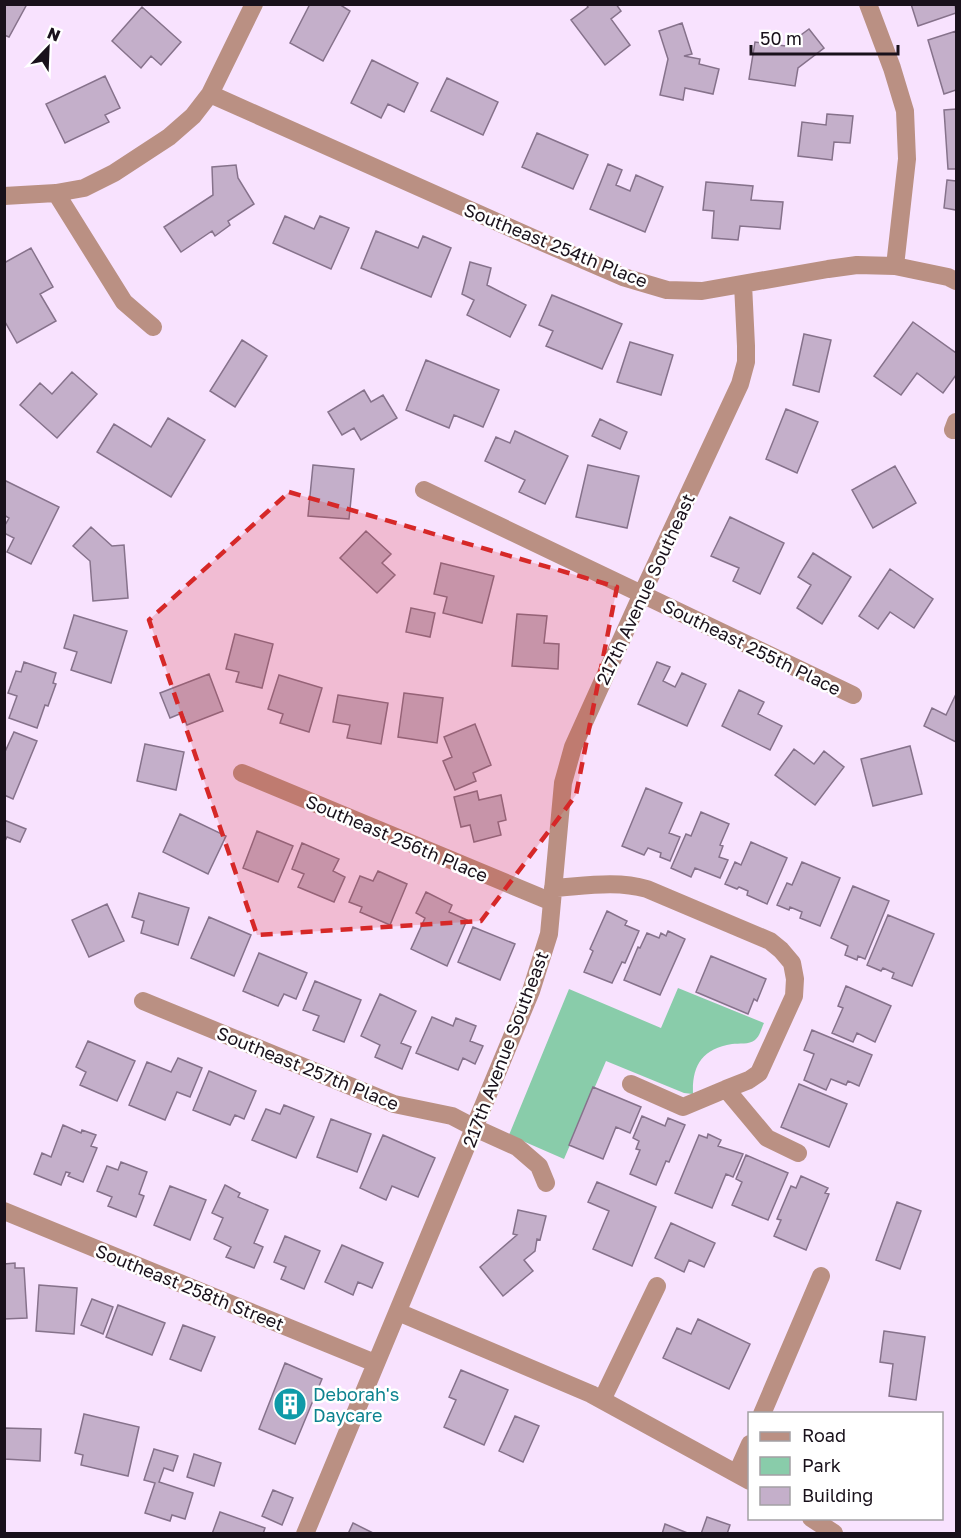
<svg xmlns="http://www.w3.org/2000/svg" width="961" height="1538" font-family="'Golos Text',sans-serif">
	<rect width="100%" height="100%" fill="#f8e2fe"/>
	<path fill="#89ccaa" d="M678 988 764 1023C761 1029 760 1036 755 1040 749 1045 739 1043 732 1044 702 1049 692 1065 693 1094L684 1093 606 1061 564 1159 509 1135 569 989 661 1028Z"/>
	<path fill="#c4afca" stroke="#86728b" stroke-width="1.5" d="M4 4H27L9 37 4 35Z
		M310 4H339L350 11 323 61 290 43Z
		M586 4H616L621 11 611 19 630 45 605 65 571 20 588 7Z
		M911 4H955L956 13 918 26Z
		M142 7 181 42 161 65 151 56 141 68 112 41Z
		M682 23 692 54 684 56 700 59 699 64 719 69 713 94 685 88 683 100 660 95 668 59 659 31Z
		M809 29 824 48 798 68 795 86 749 79 755 42 786 46Z
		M956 31V90L944 94 928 40Z
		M372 60 418 83 404 112 388 104 381 118 351 103Z
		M105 76 120 108 105 115 109 122 65 143 46 104Z
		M447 78 498 102 483 135 431 111Z
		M956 109V169H948L944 110Z
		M827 114 853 116 850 143 834 142 832 160 798 156 802 122 826 125Z
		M537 133 588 155 573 189 522 167Z
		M608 164 622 170 616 185 630 191 636 175 663 187 645 232 590 209Z
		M236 165 238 178 254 204 228 221 230 225 215 236 212 231 181 252 164 227 213 195 212 167Z
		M947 180 956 181V210L944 208Z
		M706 182 753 186 751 200 783 202 780 229 740 226 738 240 712 238 714 211 703 210Z
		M285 216 314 229 320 216 349 228 331 269 273 243Z
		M376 231 418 248 423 236 451 248 431 297 361 268Z
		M31 248 53 287 40 294 56 321 17 343 4 320V263Z
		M470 262 491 268 487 285 526 305 510 337 467 315 474 300 462 294Z
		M552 295 622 324 602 369 546 346 553 331 539 325Z
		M913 322 956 353V375L943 393 917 373 901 395 874 376Z
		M804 334 831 340 819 392 793 385Z
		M242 340 267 356 235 407 210 391Z
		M630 342 673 355 661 395 617 382Z
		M426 360 499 390 483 427 454 415 449 428 406 410Z
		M72 372 97 394 57 438 20 405 40 383 52 394Z
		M364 390 371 402 383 395 397 418 361 440 354 428 342 435 328 412Z
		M786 409 818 422 797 473 766 459Z
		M168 418 205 440 171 497 97 452 114 424 151 447Z
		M600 419 627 432 620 449 592 436Z
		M515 431 568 456 545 504 519 492 525 480 485 461 496 437 510 443Z
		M313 465 354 469 349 519 308 516Z
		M588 465 639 476 627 528 576 517Z
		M895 466 916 503 873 528 852 490Z
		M4 480 59 507 31 564 7 552 14 538 4 533V527L9 518 4 515Z
		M730 517 784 543 760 594 733 581 739 568 711 556Z
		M91 527 112 546 124 545 128 598 93 601 90 561 73 546Z
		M366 531 391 554 382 563 395 575 377 593 340 558Z
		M813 553 851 577 822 624 797 608 811 585 798 577Z
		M441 563 494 576 482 623 443 613 447 597 434 594Z
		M890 569 933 599 914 628 890 612 878 629 859 616Z
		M411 608 435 613 430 637 406 632Z
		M517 614 547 616 544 643 559 644 558 669 512 666Z
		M74 615 127 631 111 683 71 670 77 652 64 648Z
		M235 634 273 644 262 688 236 682 239 672 226 669Z
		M24 662 56 673 53 683 56 684 48 706 45 705 37 728 9 718 17 696 8 693 16 671 21 672Z
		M657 662 670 667 663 681 675 687 682 673 706 684 687 726 638 704Z
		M209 674 223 711 187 725 182 713 170 718 160 693Z
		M279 675 322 688 309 732 280 723 283 714 268 709Z
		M739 690 764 702 758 714 782 726 770 750 722 726Z
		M404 693 443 698 437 743 398 737Z
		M956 694V742L924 726 932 708 946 715Z
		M338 695 388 703 381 744 347 738 350 725 333 722Z
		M475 724 491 765 473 773 476 781 455 790 443 761 452 757 444 737Z
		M14 732 37 741 13 799 4 795V754Z
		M145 744 184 752 176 790 137 781Z
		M910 746 922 794 873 806 861 759Z
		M794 749 814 764 824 751 844 767 815 805 775 775Z
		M646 788 682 803 669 833 680 837 670 861 660 857 661 853 648 848 644 855 622 846Z
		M477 791 479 800 501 795 506 820 498 822 501 835 474 842 470 825 461 827 454 797Z
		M701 812 729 824 720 845 723 846 719 857 728 860 720 878 695 868 691 877 671 868 686 834 691 836Z
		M180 814 226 836 208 874 163 852Z
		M4 820 26 829 20 842 7 837 4 843Z
		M257 831 293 846 278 882 243 868Z
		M751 842 787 858 767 904 747 895 748 891 739 887 737 889 725 884 735 862 741 865Z
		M302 843 339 859 333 871 345 877 334 902 298 887 304 874 292 869Z
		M802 862 840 878 820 926 800 918 802 912 790 907 789 910 777 905 787 883 792 885Z
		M378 871 407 884 390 925 360 912 362 907 349 902 360 876 373 881Z
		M853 886 889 901 865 959 858 956 857 960 845 955 848 946 831 938Z
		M426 892 452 905 449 912 467 920 447 966 411 949 425 918 416 913Z
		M139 893 189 908 178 945 141 933 144 921 132 917Z
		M107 904 124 941 89 957 72 920Z
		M607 911 627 921 625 925 639 931 625 963 622 962 612 983 584 972 593 951 590 949Z
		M888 915 934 934 912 986 892 978 894 973 883 968 881 971 867 965Z
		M209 917 251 935 234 976 191 958Z
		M473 927 515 944 500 980 458 962Z
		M668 931 685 939 660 995 624 980 638 947 640 948 647 933 659 938 661 933 666 936Z
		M259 953 307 973 296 999 284 994 278 1006 243 991Z
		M711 956 766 979 757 1001 754 999 748 1014 696 992Z
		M315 981 361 1000 344 1042 313 1030 319 1016 303 1010Z
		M846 986 891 1006 875 1042 857 1033 853 1042 832 1033 843 1008 838 1006Z
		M380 994 416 1011 401 1043 411 1047 402 1069 375 1057 380 1045 361 1036Z
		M432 1017 453 1026 456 1018 476 1026 470 1041 483 1046 475 1064 463 1058 458 1070 416 1053Z
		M812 1030 872 1055 859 1086 848 1081 846 1085 831 1079 826 1090 804 1080 814 1054 804 1050Z
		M88 1041 135 1061 117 1101 80 1085 86 1072 76 1067Z
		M178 1058 202 1068 190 1097 177 1092 165 1120 129 1105 147 1062 171 1072Z
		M209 1071 256 1091 244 1119 235 1115 230 1125 193 1110Z
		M799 1084 847 1104 829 1147 781 1127Z
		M593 1087 641 1107 630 1133 616 1127 603 1159 569 1145Z
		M284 1105 314 1117 296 1158 252 1140 266 1109 280 1114Z
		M642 1116 665 1126 668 1118 685 1125 669 1162 666 1161 656 1185 630 1174 640 1150 636 1149 639 1141 633 1138Z
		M331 1119 371 1134 357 1172 317 1157Z
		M63 1125 81 1133 82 1130 96 1135 91 1146 97 1148 83 1182 68 1176 70 1173 66 1172 61 1185 34 1174 42 1153 51 1157Z
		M708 1134 721 1140 718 1146 743 1154 733 1177 726 1174 712 1208 675 1193 699 1135 707 1138Z
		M383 1135 435 1158 418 1197 392 1186 386 1200 360 1188Z
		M746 1155 788 1173 768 1220 732 1205 742 1182 736 1179Z
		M121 1162 147 1172 139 1194 144 1196 136 1217 108 1206 112 1197 97 1191 107 1166 118 1170Z
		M801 1176 828 1188 825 1193 829 1194 806 1250 774 1236 781 1220 777 1219 791 1186 796 1188Z
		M597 1182 656 1207 632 1266 593 1249 609 1211 588 1202Z
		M225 1185 240 1193 238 1197 268 1210 254 1243 263 1247 254 1268 226 1257 231 1247 214 1239 223 1218 212 1213Z
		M170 1186 206 1200 190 1240 154 1225Z
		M897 1202 921 1211 900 1269 876 1260Z
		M518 1210 546 1216 540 1240 537 1239 535 1251 524 1260 533 1271 503 1296 480 1267 517 1235 513 1234Z
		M671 1223 715 1243 704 1267 689 1260 684 1272 655 1258Z
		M285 1236 320 1251 304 1289 281 1279 286 1267 274 1262Z
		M342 1245 383 1263 372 1288 358 1282 353 1295 325 1282Z
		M15 1263V1268H24L27 1318 4 1319V1264Z
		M39 1285 77 1288 74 1334 36 1331Z
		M92 1299 113 1307 103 1334 81 1325Z
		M118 1305 165 1323 152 1355 106 1337Z
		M698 1319 750 1344 729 1389 663 1358 677 1328 691 1334Z
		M183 1325 215 1337 201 1371 170 1359Z
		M884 1331 925 1337 916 1400 889 1396 893 1364 880 1362Z
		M285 1363 322 1379 295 1444 259 1429Z
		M461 1370 508 1390 484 1445 444 1427 456 1400 449 1397Z
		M84 1414 139 1427 128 1476 81 1465 83 1455 75 1453Z
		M515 1416 539 1426 523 1462 499 1451Z
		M4 1428 41 1429 40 1461 4 1459Z
		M154 1449 178 1456 173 1471 164 1468 159 1482 193 1493 185 1519 172 1515 170 1521 145 1513 155 1483 144 1480Z
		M194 1454 221 1463 214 1486 187 1477Z
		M273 1490 293 1498 282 1525 262 1516Z
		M220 1512 265 1528 263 1534H212Z
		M707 1517 730 1525 727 1534H701Z
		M353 1523 375 1534H348Z
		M665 1524 690 1534H662Z"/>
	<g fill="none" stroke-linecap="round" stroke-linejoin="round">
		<path stroke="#ba9083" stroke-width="18" d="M868 4 892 68 905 111 907 159 895 266
			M210 94 542 242 623 277 667 290 702 291 828 269 857 265 895 266 948 277 956 281
			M56 193 124 302 153 327
			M4 196 56 193 84 188 114 173 169 137 193 116 210 94 254 4
			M953 430 956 422
			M424 490 853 695
			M242 773 552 902
			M553 888C584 886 617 880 647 889L770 941 781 950 792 963 795 979 794 996 759 1073 749 1080 726 1089
			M143 1001 394 1104 452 1116 475 1128 517 1147 539 1166 546 1183
			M631 1084 683 1107 726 1089 767 1138 798 1153
			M4 1211 375 1363
			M398 1312 591 1394 750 1481
			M602 1400 657 1286
			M762 1414 821 1276
			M737 1473 750 1444
			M811 1518 834 1533
			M305 1534 531 991 549 934 563 783 573 747 642 594 740 384 746 362V346L743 284"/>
	</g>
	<path fill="#d62828" fill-opacity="0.2" stroke="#d62828" stroke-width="4.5" stroke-dasharray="12 8" stroke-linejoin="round" d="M289 492 617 587 576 795 481 921 257 935 149 620Z"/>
	<defs>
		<symbol id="building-disc" viewBox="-11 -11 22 22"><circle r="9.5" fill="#0f9aa8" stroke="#fff"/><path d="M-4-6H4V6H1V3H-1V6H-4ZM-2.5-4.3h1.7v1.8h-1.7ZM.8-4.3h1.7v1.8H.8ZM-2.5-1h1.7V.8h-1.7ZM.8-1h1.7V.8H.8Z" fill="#fff"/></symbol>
	</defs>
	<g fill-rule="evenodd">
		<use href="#building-disc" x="271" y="1385" width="38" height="38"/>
	</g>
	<g text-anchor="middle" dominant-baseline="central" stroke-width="5" stroke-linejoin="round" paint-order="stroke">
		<g font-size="18" fill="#19111b" stroke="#fff">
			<text transform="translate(556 245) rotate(22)">Southeast 254th Place</text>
			<text transform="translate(645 589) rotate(-65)">217th Avenue Southeast</text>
			<text transform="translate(752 647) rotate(26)">Southeast 255th Place</text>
			<text transform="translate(397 838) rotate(23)">Southeast 256th Place</text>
			<text transform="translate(505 1049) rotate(-69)">217th Avenue Southeast</text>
			<text transform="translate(308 1068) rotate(22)">Southeast 257th Place</text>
			<text transform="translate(190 1287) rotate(22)">Southeast 258th Street</text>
		</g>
		<g font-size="18" fill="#0d838f" stroke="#fff" text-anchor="start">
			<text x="313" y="1394">Deborah's<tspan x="313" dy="21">Daycare</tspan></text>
		</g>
	</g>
	<rect width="961" height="1538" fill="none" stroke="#19111b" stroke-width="12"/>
	<rect x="748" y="1412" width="195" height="108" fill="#ffffff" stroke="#a3a0a4" stroke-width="1.5"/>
	<rect x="760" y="1432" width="30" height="9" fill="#ba9083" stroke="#a3a0a4" stroke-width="1.5"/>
	<text x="802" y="1442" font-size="18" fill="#19111b">Road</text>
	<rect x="760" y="1457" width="30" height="18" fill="#89ccaa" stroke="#a3a0a4" stroke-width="1.5"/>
	<text x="802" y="1472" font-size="18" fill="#19111b">Park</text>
	<rect x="760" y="1487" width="30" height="18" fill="#c4afca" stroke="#a3a0a4" stroke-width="1.5"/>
	<text x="802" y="1502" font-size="18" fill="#19111b">Building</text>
	<g transform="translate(48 48) rotate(23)" stroke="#ffffff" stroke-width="4.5" paint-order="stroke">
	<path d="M0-4.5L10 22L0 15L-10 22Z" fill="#19111b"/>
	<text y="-9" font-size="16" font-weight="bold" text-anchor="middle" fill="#19111b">N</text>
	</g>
	<path d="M751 45v9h147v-9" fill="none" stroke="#19111b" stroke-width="3"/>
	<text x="760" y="45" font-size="18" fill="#19111b" stroke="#ffffff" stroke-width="4.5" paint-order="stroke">50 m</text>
</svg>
